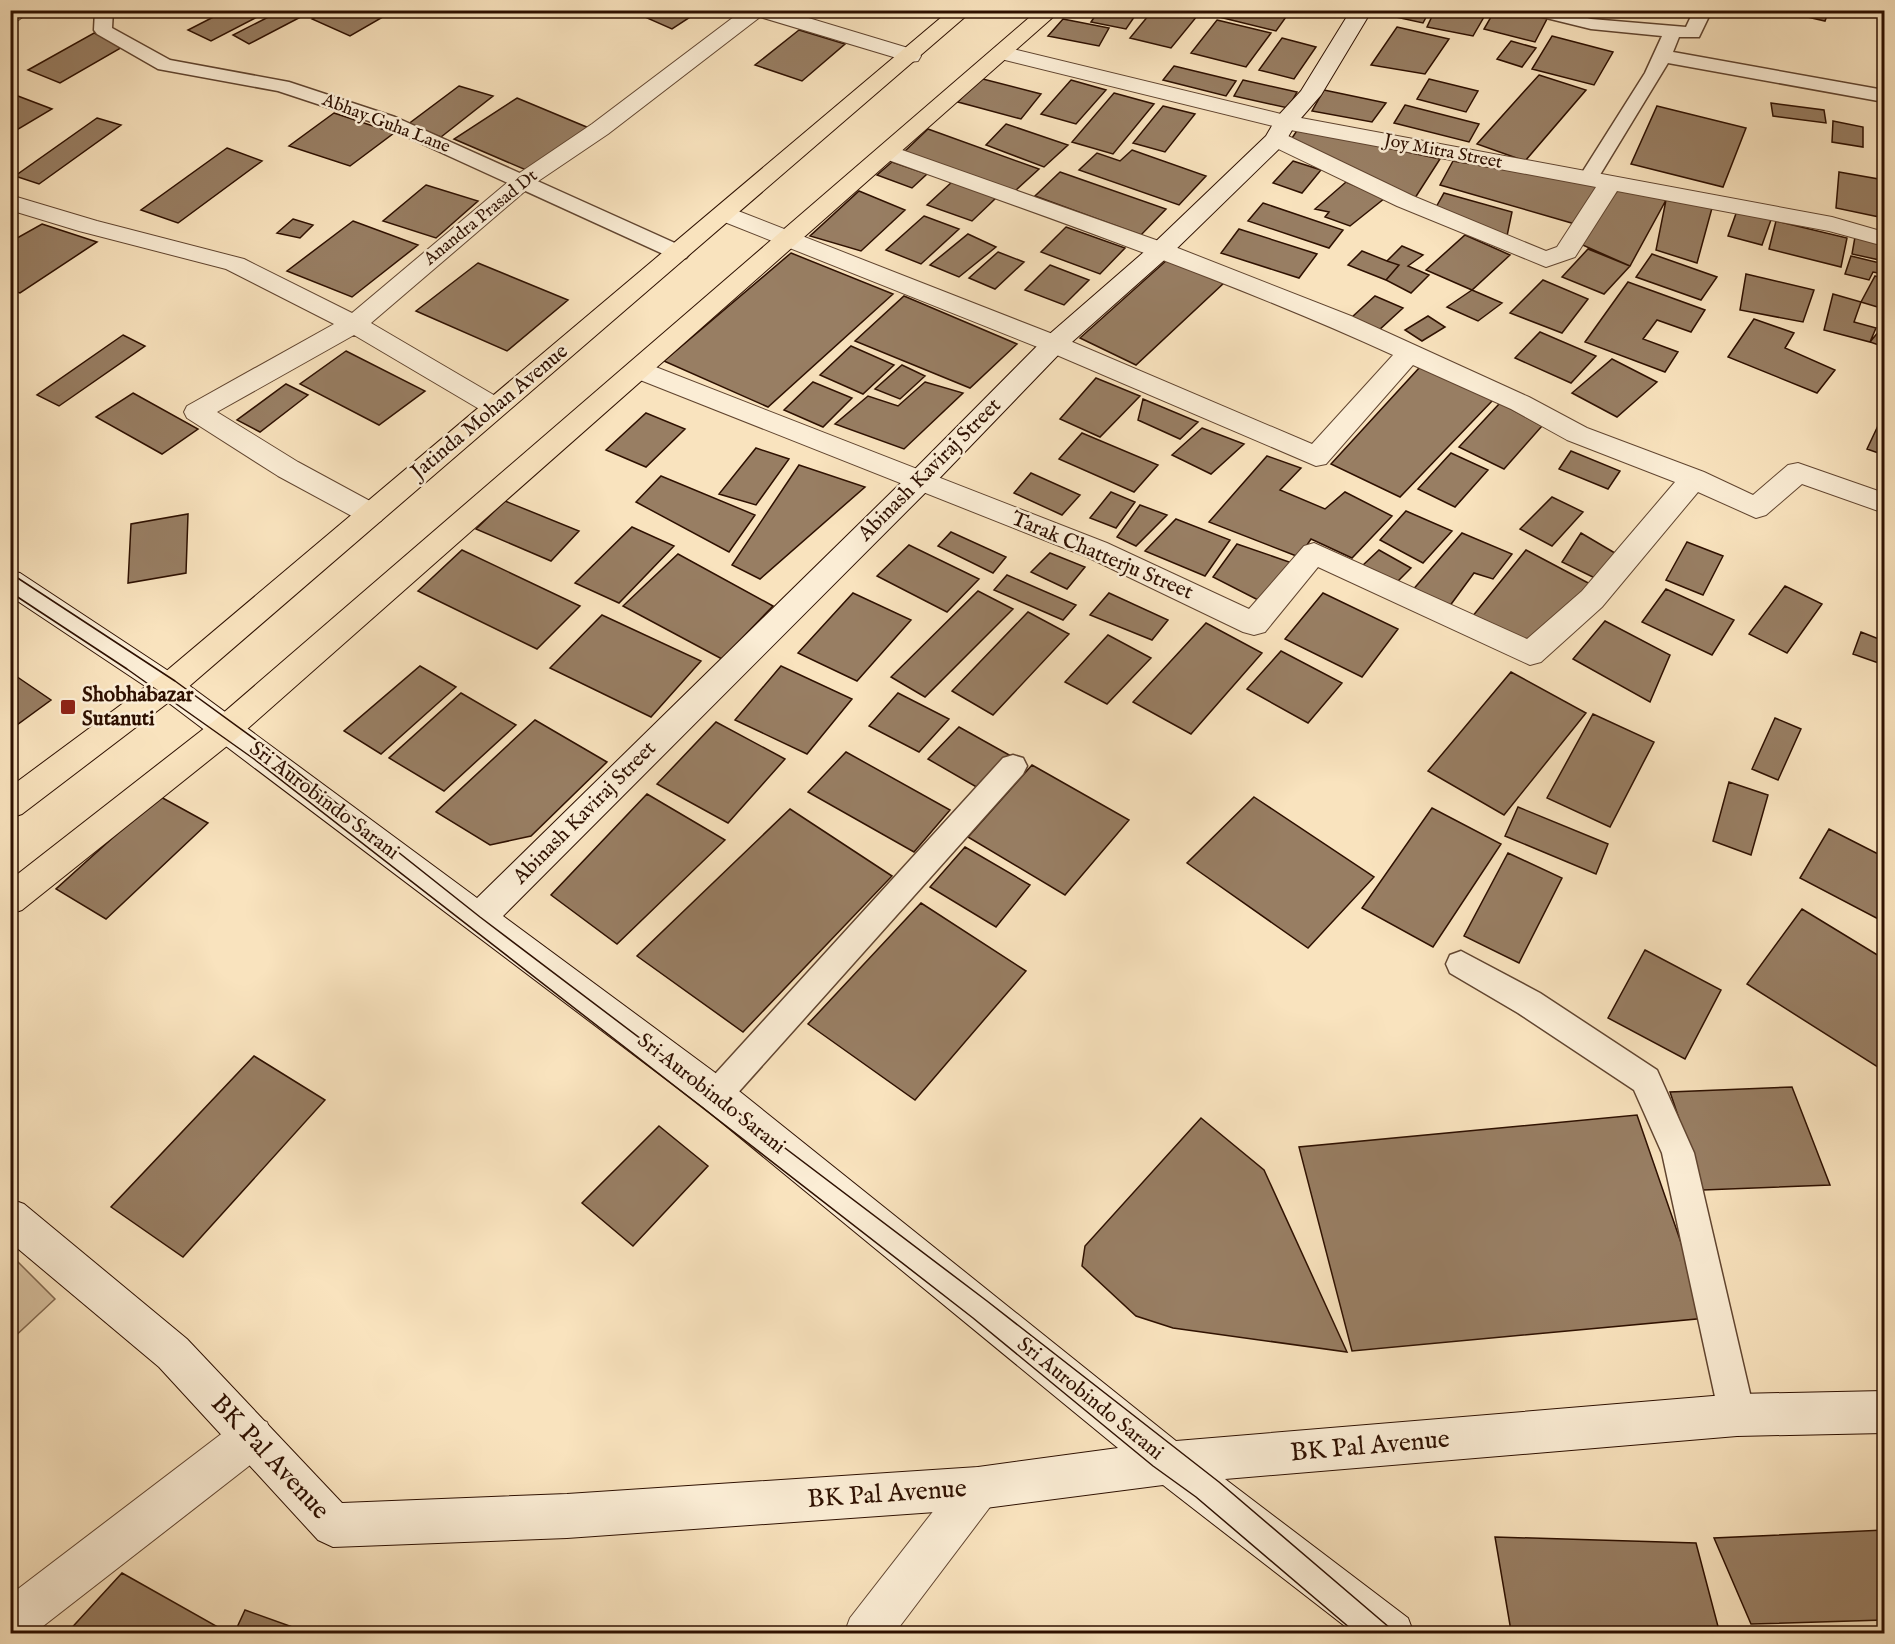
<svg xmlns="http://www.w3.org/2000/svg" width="1895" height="1644" font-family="'IM FELL English',serif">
	<rect width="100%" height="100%" fill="#f9e3be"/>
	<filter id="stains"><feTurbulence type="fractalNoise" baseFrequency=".00333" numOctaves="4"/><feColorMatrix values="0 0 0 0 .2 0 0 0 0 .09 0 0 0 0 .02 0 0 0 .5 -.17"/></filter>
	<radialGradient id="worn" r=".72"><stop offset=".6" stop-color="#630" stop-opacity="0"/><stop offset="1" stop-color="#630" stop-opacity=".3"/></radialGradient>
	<path fill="#d6bf9e" stroke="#82684f" stroke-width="1.5" d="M11 1255 55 1299 11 1340Z"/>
	<path fill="#987e63" stroke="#2e1000" stroke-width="1.5" d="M227 10H255L263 14 211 41 188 30Z
		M282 10H314L249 44 233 35Z
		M328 10H395L350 36 312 19Z
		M660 10H701L672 29 647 18Z
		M1099 10H1139L1126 29 1091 22Z
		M1153 10H1181L1198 15 1171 48 1130 38Z
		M1223 10H1291L1276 31 1219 17Z
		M1384 10H1430L1423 23 1382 14Z
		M1435 10H1488L1473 36 1427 27Z
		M1495 10H1520L1548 17 1535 42 1484 29Z
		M1777 10H1829L1825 21Z
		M1063 19 1109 28 1099 46 1048 36Z
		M1217 20 1271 33 1246 67 1191 53Z
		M1397 27 1449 39 1425 74 1371 65Z
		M799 30 845 44 802 81 755 65Z
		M94 33 126 45 60 83 28 70Z
		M1552 36 1613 52 1594 85 1532 69Z
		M1282 38 1316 47 1294 79 1259 70Z
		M1511 41 1536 48 1522 67 1497 59Z
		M1174 66 1236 81 1226 96 1163 80Z
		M1539 75 1586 90 1525 161 1477 144Z
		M979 78 1041 94 1021 119 958 102Z
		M1429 79 1478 91 1466 112 1417 99Z
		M1071 80 1106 90 1076 124 1041 114Z
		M1243 80 1297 92 1288 108 1234 96Z
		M459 86 493 96 441 137 407 125Z
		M1324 90 1386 103 1372 122 1312 111Z
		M10 93 52 109 10 134Z
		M1114 93 1154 104 1113 154 1072 142Z
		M517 98 589 128 526 170 454 139Z
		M1771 103 1824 110 1826 123 1773 116Z
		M1405 105 1479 124 1469 142 1394 123Z
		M1163 106 1195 114 1165 152 1133 143Z
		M1657 106 1746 128 1723 187 1631 164Z
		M334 113 394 133 350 166 289 146Z
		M97 118 121 125 39 184 15 176Z
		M1833 121 1863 127V147L1832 142Z
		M1006 124 1068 145 1044 167 986 145Z
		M928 129 1039 169 1015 191 904 152Z
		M1298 129 1440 159 1415 198 1290 141Z
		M227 148 262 161 178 223 141 210Z
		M1132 150 1206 176 1179 205 1079 170 1097 153 1120 161Z
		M1293 161 1321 170 1302 193 1273 183Z
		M1453 161 1602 186 1582 226 1440 185Z
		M892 162 927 174 912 188 877 175Z
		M1060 172 1166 209 1141 235 1035 196Z
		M1839 172 1884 180V218L1836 208Z
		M953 181 997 197 972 221 927 205Z
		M1346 182 1385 198 1350 226 1325 217 1329 212 1315 209Z
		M426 185 478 201 436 238 383 221Z
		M1618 190 1666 200 1630 266 1578 243Z
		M859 191 905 210 861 251 810 236Z
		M1444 193 1512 212 1507 236 1435 209Z
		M1666 200 1712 208 1697 263 1656 250Z
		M1263 203 1343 230 1329 248 1248 221Z
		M1738 208 1772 217 1762 245 1728 236Z
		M924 216 959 229 921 264 886 250Z
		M293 219 313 225 300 238 277 233Z
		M353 221 418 245 352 297 287 271Z
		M1776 221 1847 238 1841 267 1769 249Z
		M42 224 97 242 20 293 10 290V242Z
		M1066 227 1125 248 1100 274 1041 252Z
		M1239 229 1317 254 1299 278 1221 253Z
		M968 234 996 247 959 277 930 265Z
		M1465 235 1510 255 1472 290 1426 270Z
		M1855 237 1884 245V261L1852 254Z
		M1402 246 1423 255 1408 266 1429 275 1411 293 1386 280 1399 265 1387 261Z
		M1588 249 1630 266 1604 294 1562 277Z
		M1362 251 1387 261 1399 265 1386 280 1348 265Z
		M998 252 1024 262 995 289 969 278Z
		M791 253 893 294 768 407 664 361Z
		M1652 254 1717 277 1701 300 1636 277Z
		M1851 256 1884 264V274L1873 272 1869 280 1845 274Z
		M1167 260 1225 282 1136 365 1080 338Z
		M478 263 568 300 507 351 416 311Z
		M1050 265 1089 280 1064 305 1025 290Z
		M1746 274 1814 290 1803 322 1740 310Z
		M1875 276 1884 279V309L1861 302Z
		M1543 280 1588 299 1562 333 1510 313Z
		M1628 282 1705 310 1691 332 1657 320 1643 339 1678 352 1665 372 1585 342Z
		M1472 290 1502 303 1478 321 1447 307Z
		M1833 294 1861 302 1854 322 1876 328 1870 342 1824 330Z
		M904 296 1017 344 970 388 855 341Z
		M1375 296 1403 308 1379 330 1351 318Z
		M1428 316 1445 327 1422 341 1405 330Z
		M1754 319 1794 333 1785 348 1835 370 1817 393 1728 357Z
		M1884 325V347L1870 342Z
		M1540 332 1596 356 1571 383 1515 358Z
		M123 335 145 346 59 406 37 395Z
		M851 346 894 365 863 394 820 375Z
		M346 351 425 391 379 425 300 384Z
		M1612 359 1657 382 1617 417 1572 393Z
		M902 365 925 376 900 399 875 389Z
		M1420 367 1493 400 1400 497 1331 464Z
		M1096 378 1140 396 1100 437 1060 419Z
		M813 382 852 398 823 427 784 410Z
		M925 382 963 393 904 449 835 424 868 396 898 406Z
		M286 384 308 395 260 432 237 420Z
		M133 393 198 429 162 454 96 417Z
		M1143 399 1198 422 1180 439 1138 420Z
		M1500 403 1542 426 1504 469 1459 447Z
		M646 413 685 429 646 467 606 450Z
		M1884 413V455L1867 449Z
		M1202 428 1244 444 1211 474 1172 455Z
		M1082 433 1158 465 1134 492 1059 459Z
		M756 448 789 459 756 505 719 494Z
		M1571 451 1620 471 1608 489 1559 469Z
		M1451 453 1488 470 1455 507 1418 489Z
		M1267 456 1301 468 1280 490 1325 509 1345 492 1392 516 1352 558 1311 539 1299 557 1209 522Z
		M799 465 865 487 760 579 732 565Z
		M1031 473 1080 495 1062 515 1014 493Z
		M661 476 755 515 729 552 636 502Z
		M1111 492 1135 502 1116 528 1090 518Z
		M1552 497 1583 512 1552 546 1520 529Z
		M505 501 579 531 551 561 476 529Z
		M1140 505 1167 515 1136 546 1117 537Z
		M1406 511 1452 531 1423 563 1380 540Z
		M188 514 186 573 128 583 131 524Z
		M1176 519 1230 540 1205 576 1145 551Z
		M632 527 674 546 619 603 575 583Z
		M951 532 1006 557 993 573 938 546Z
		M1462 533 1512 554 1493 579 1474 573 1449 607 1411 592Z
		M1581 533 1620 556 1599 580 1562 562Z
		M1687 542 1723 556 1703 595 1666 580Z
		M1237 544 1295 564 1264 603 1213 577Z
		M909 545 979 579 947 612 877 576Z
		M462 550 580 606 537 649 418 591Z
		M1379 550 1411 568 1396 583 1362 566Z
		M1526 550 1592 585 1531 645 1472 617Z
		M1050 553 1085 567 1067 589 1031 572Z
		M678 554 773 606 722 659 623 606Z
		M1007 575 1076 605 1063 620 994 590Z
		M1785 586 1822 604 1787 653 1749 634Z
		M1666 589 1734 620 1712 655 1642 622Z
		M978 591 1013 609 925 697 891 677Z
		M853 593 911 620 857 681 798 653Z
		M1109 593 1168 620 1152 640 1090 615Z
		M1323 593 1398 629 1362 677 1285 639Z
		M1028 612 1069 634 993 715 952 691Z
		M602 615 701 661 651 717 550 668Z
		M1605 621 1670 655 1650 702 1573 659Z
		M1206 623 1262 653 1191 734 1133 702Z
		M1861 632 1884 641V665L1853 654Z
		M1108 635 1151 658 1107 704 1065 682Z
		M1281 651 1342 683 1308 723 1247 689Z
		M420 666 456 687 381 754 344 731Z
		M781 666 852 699 807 754 735 720Z
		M10 672 51 700 10 730Z
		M1511 672 1586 713 1504 815 1428 771Z
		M461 693 516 725 444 791 389 758Z
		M898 693 949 719 919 752 869 726Z
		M1593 714 1654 742 1610 827 1547 798Z
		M1775 718 1801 729 1778 780 1752 769Z
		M535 720 607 762 531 836 490 845 436 812Z
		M716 722 785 759 728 823 657 784Z
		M959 727 1011 756 980 789 928 759Z
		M846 752 950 810 914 852 808 792Z
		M1032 765 1129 820 1065 895 968 837Z
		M1729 782 1768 795 1751 855 1713 841Z
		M647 794 725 840 617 944 551 895Z
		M159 796 208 823 106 919 56 889Z
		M1254 797 1374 877 1308 948 1187 863Z
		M1518 807 1608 844 1596 874 1505 836Z
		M1432 808 1501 844 1433 947 1362 908Z
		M790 809 892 876 743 1032 637 956Z
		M1829 829 1884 857V922L1800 878Z
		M965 847 1030 885 996 927 930 887Z
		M1508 853 1562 878 1519 963 1464 936Z
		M921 903 1026 971 915 1100 808 1024Z
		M1802 909 1884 959V1071L1747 984Z
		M1645 950 1721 990 1685 1059 1608 1018Z
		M254 1056 325 1100 183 1257 111 1207Z
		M1792 1087 1830 1185 1703 1190 1670 1092Z
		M1637 1115 1707 1318 1352 1351 1299 1147Z
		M1201 1118 1264 1170 1347 1352 1173 1328 1136 1316 1082 1266 1085 1246Z
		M659 1126 708 1166 633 1246 582 1203Z
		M1884 1530V1620L1751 1624 1714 1538Z
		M1495 1537 1696 1543 1720 1634 1511 1631Z
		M122 1573 225 1631 224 1634H66Z
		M245 1610 312 1634H234Z"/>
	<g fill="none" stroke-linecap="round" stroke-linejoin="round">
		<defs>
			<path id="lane" d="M95 10H113L112 28 170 60 289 82 395 117 686 248 690 253 686 258 679 259 672 258 381 125 278 91 158 69 97 34 94 30Z
				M1527 10H1559L1591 19 1686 27 1694 10H1712L1699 37H1679L1673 52 1884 90V102L1668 63 1595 183H1581L1578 179 1645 73 1662 36 1591 29 1530 14Z
				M1013 755 1023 758 1027 766 1023 774 727 1105 716 1110 705 1105 700 1095 705 1085 1003 758Z
				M1461 951 1540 993 1657 1070 1694 1153 1755 1415 1750 1428 1737 1433 1724 1428 1719 1415 1662 1153 1634 1090 1518 1013 1450 973 1446 964 1450 955Z"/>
			<path id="street" d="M10 10H32L17 21 10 23Z
				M743 10H782L918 51 921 56 918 61 910 62 760 17 608 134 531 186 371 323 504 401 508 407 504 413 495 416 486 413 354 335 217 412 298 462 381 507 385 514 381 521 371 524 361 521 278 476 187 418 184 412 187 406 334 324 226 269 79 231 10 210V195L97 221 244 259 352 313 515 176 592 124Z
				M1005 47 1285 115 1832 217 1884 232V246L1829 231 1617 191 1575 257 1546 267 1397 206 1268 144 1265 139 1268 134 1276 132 1284 134 1413 196 1546 251 1557 247 1596 187 1285 129 997 58 994 53 997 48Z
				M888 145 1170 245 1351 316 1529 397 1587 428 1704 472 1753 495 1788 465 1798 463 1884 493V513L1802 484 1766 515 1756 518 1698 492 1602 607 1541 662 1530 665 1318 567 1265 632 1254 635 1243 632 1087 557 630 376 626 370 630 364 639 362 648 364 1107 543 1249 609 1304 546 1314 543 1527 639 1582 591 1675 482 1567 440 1511 409 1413 365 1326 464 1316 466 1045 350 717 219 713 214 717 209 725 207 733 209 1063 338 1312 444 1393 355C1226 279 1052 219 880 157L876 152 880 147Z
				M252 1416 267 1422 273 1437 267 1452 33 1634H10V1595L237 1422Z
				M978 1467 993 1473 999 1488 993 1503 894 1634H844L850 1618 963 1473Z"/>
			<path id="secondary" d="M1351 10H1372L1321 95 1295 125 1284 144 1170 255 1063 350 930 488 503 916 729 1083 1176 1441 1737 1394 1884 1391V1433L1737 1436 1225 1479 1408 1618 1414 1634H1355L1163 1485 978 1509 567 1538 333 1547 318 1540 159 1367 10 1242V1199L24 1204 187 1339 342 1503 567 1494 978 1467 1118 1448 703 1107 157 694 10 596V571L20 573 179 678 477 898 910 474 1045 338 1152 245 1266 136 1277 117 1301 91Z"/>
			<path id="primary" d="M950 10H973L186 689 22 814 10 818V787L164 673Z
				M1038 10H1061L237 738 22 910 10 914V880L215 720Z"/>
		</defs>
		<use href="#lane" stroke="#614530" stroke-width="3"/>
		<use href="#street" stroke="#614530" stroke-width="2"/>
		<use href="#secondary" stroke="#2e1000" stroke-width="2"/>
		<use href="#primary" stroke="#2e1000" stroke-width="2"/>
		<use href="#lane" fill="#fbedd5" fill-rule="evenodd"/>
		<use href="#street" fill="#fbedd5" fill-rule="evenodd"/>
		<use href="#secondary" fill="#fbedd5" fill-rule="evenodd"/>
		<use href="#primary" fill="#f9e3be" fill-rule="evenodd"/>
		<path stroke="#2e1000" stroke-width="1.5" d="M10 573 175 681 267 748 480 917 987 1301 1219 1482 1397 1634
			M10 592 127 669 254 759 973 1318 1153 1466 1196 1497 1357 1634"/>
	</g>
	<rect fill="#8f2418" stroke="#fbedd5" stroke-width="2" x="60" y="699" width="16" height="16" rx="3"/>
	<g text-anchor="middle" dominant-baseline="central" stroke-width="5" stroke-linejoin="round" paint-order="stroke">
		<g font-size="18" fill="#2e1000" stroke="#fbedd5">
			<text transform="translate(386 124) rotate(21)">Abhay Guha Lane</text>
			<text transform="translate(1443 152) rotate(11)">Joy Mitra Street</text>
			<text transform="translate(481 218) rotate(-39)">Anandra Prasad Dt</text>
		</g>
		<g font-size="21" fill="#2e1000" stroke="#fbedd5">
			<text transform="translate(490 412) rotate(-40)">Jatinda Mohan Avenue</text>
			<text transform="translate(930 470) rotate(-45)">Abinash Kaviraj Street</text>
			<text transform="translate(1102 556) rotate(23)">Tarak Chatterju Street</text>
			<text transform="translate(324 801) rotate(37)">Sri Aurobindo Sarani</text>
			<text transform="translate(585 813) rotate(-45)">Abinash Kaviraj Street</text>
			<text transform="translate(711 1094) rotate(38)">Sri Aurobindo Sarani</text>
			<text transform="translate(1090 1399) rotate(39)">Sri Aurobindo Sarani</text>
		</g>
		<g font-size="21" font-weight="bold" fill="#2e1000" stroke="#fbedd5" text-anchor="start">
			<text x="82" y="695">Shobhabazar<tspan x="82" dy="24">Sutanuti</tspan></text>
		</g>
		<g font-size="26" fill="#2e1000" stroke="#fbedd5">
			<text transform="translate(1370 1446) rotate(-5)">BK Pal Avenue</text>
			<text transform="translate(270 1457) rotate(47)">BK Pal Avenue</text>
			<text transform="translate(887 1494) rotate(-4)">BK Pal Avenue</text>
		</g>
	</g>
	<rect width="1895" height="1644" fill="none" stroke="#f9e3be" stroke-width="36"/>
	<rect x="12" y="12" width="1871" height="1620" fill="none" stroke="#2e1000" stroke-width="3"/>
	<rect x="18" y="18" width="1859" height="1608" fill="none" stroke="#2e1000" stroke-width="1.5"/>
	<rect width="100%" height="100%" filter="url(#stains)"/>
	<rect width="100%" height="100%" fill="url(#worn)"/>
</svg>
